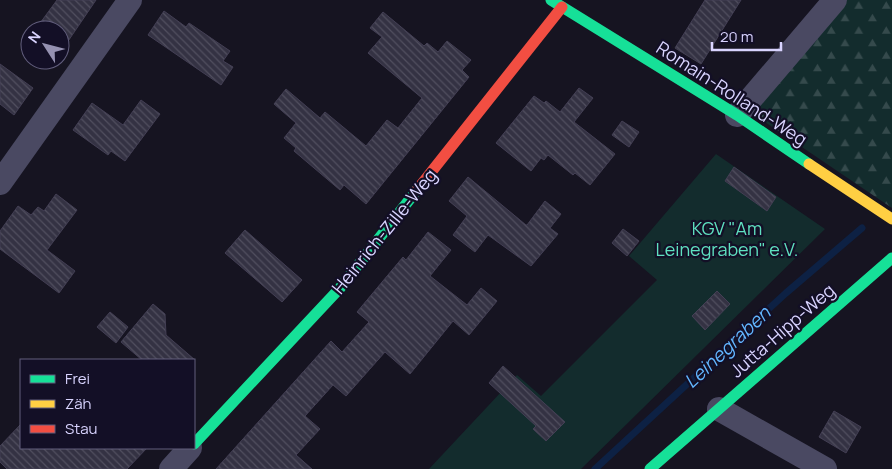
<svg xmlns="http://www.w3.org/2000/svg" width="892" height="469" font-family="Manrope,sans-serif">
	<defs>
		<pattern id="forest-firs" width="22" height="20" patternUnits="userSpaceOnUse" patternTransform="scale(1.25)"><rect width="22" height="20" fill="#132c2d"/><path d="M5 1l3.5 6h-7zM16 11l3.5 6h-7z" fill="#354a4c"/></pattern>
		<pattern id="building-back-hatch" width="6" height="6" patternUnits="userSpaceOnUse" patternTransform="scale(1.25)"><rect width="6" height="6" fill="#343243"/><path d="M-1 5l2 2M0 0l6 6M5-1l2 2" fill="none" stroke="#514f5f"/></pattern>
	</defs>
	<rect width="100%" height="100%" fill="#161421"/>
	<path fill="url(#forest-firs)" d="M843 0H892V208L750 112Z"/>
	<path fill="#132c2d" d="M716 154 825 229 581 469H429L517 375 541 396 657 280 629 256Z"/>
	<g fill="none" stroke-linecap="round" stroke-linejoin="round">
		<path stroke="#0d2144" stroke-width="7" d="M595 469 786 293 862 228"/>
	</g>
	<path fill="url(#building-back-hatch)" stroke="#433f54" d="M57 0H96L60 53V30H35Z
		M705 0H741L701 64 675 48Z
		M164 11 186 27 189 23 230 51 223 61 233 67 221 85 148 35Z
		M383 12 424 46 427 43 438 52 447 41 471 60 462 70 469 77 366 204 344 185 340 190 294 151 296 148 284 138 296 123 274 104 286 89 320 118 325 112 366 146 387 120 398 128 422 98 368 53 382 37 370 28Z
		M0 64 33 88 14 115 0 104Z
		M579 88 593 98 574 122 615 154 590 185 575 173 573 175 548 155 544 160 541 158 531 171 496 143 534 96 544 103 546 101 560 112Z
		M141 100 160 114 125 161 111 151 108 155 73 130 92 103 123 125Z
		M622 121 639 132 629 147 612 135Z
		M734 167 776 197 767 211 725 181Z
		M468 177 526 225H527L545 201 561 214 550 228 558 234 531 266 488 235 475 252 453 235 467 216 449 201Z
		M56 194 77 210 47 250 75 271 59 293 0 249V231L18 206 31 215 38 207 44 211Z
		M623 229 639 241 627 256 612 243Z
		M245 230 302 280 282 302 225 253Z
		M428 232 451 250 430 276 467 305 481 288 497 301 469 335 453 321 410 374 385 352 346 396 333 385 305 416 320 429 296 455 312 469H216L331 341 342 352 369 322 357 312 403 257 406 260Z
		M717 291 730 304 705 330 692 316Z
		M153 304 165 314 166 335 195 360H142L121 342Z
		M110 312 128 327 116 343 97 327Z
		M503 366 565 422 546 441 533 429 536 426 489 383Z
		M834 411 861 427 846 453 819 437Z
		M21 424V448H147L127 469H7L0 462V446Z"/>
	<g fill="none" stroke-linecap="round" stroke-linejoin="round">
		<path stroke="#4a4962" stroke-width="24" d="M737 115 835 0
			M0 183 130 0
			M719 409 825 469
			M171 469 190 448"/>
		<path stroke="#16e098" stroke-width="11" d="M551 0 737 115 809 164
			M194 444 340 288 417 190
			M650 469 892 258"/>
		<path stroke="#ffcf43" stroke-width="11" d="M809 164 892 219"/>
		<path stroke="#f24e42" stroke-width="11" d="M417 190 562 7"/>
	</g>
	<g text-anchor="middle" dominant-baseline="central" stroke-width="4.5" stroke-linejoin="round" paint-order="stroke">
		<g font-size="18" fill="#d9d4ff" stroke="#130f26">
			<text transform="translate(732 93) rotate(33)">Romain-Rolland-Weg</text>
			<text transform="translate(384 231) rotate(-51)">Heinrich-Zille-Weg</text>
			<text transform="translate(782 330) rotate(-41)">Jutta-Hipp-Weg</text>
		</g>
		<g font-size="18" fill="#5fe0c0" stroke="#130f26">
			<text x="727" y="228">KGV "Am<tspan x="727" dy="21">Leinegraben" e.V.</tspan></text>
		</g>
		<g font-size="19" font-style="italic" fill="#62b6ff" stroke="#130f26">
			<text transform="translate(727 347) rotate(-43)">Leinegraben</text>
		</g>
	</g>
	<rect x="20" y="359" width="175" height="90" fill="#130f26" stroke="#625e7d"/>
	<rect x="30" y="375" width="25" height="8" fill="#16e098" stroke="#625e7d"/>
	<text x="65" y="384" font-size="15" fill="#d9d4ff">Frei</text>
	<rect x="30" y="400" width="25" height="8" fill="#ffcf43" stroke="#625e7d"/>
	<text x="65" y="409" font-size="15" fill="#d9d4ff">Zäh</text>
	<rect x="30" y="425" width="25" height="8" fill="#f24e42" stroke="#625e7d"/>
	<text x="65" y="434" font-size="15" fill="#d9d4ff">Stau</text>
	<g transform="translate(45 45) rotate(306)"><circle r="24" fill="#130f26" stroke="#625e7d"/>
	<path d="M0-4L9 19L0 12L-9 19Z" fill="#9591b1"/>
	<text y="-8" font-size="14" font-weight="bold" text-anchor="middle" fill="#d9d4ff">N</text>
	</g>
	<path d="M712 42v8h69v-8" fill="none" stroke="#d9d4ff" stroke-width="2.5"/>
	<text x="720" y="42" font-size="15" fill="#d9d4ff" stroke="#130f26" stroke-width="4" paint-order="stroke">20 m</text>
</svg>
